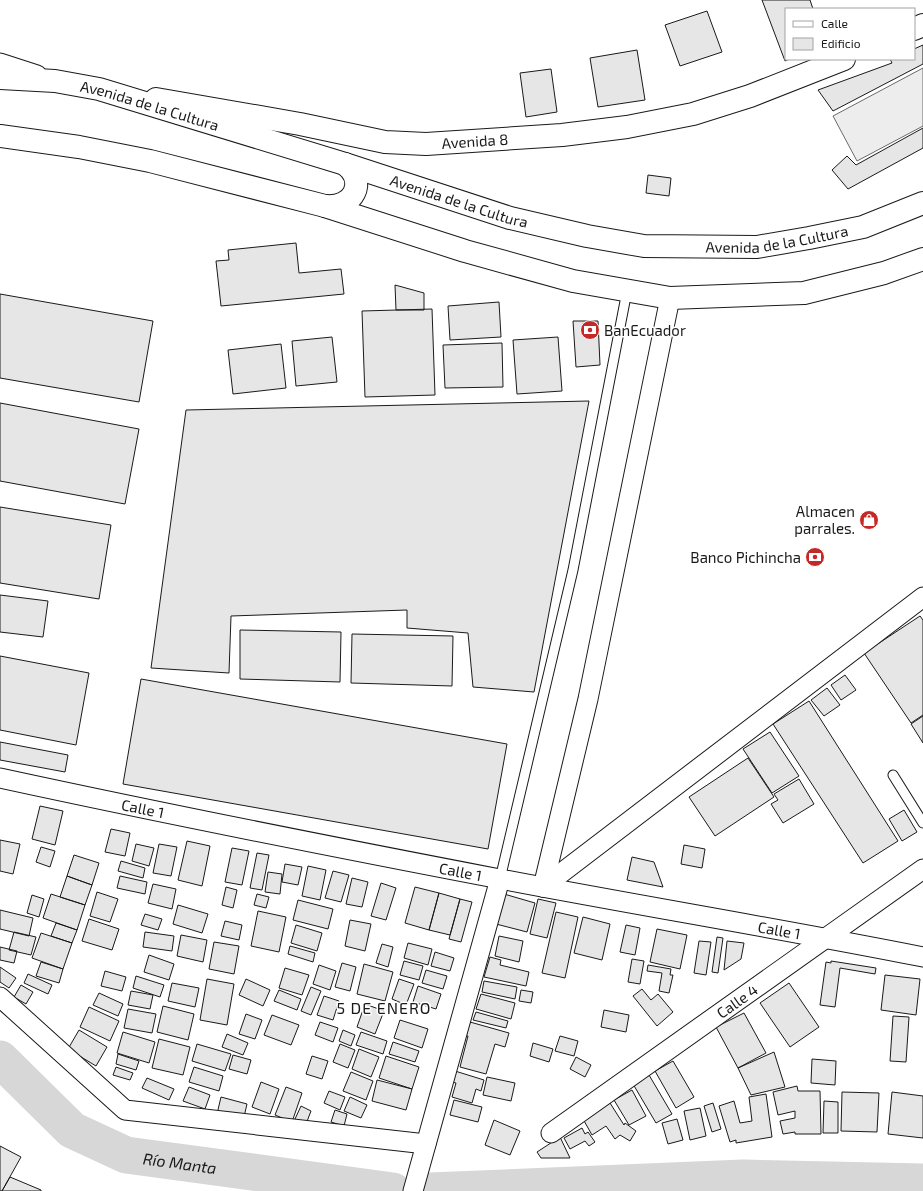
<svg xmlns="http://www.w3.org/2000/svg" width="923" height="1191" font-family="'Exo 2',sans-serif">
	<rect width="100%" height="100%" fill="#fff"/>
	<path fill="#ededed" stroke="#6a6a6a" d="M923 68V126L857 161 833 116Z"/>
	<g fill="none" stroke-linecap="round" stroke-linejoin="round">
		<g stroke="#d7d7d7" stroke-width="37">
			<path id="s1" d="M0 1059 72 1130 126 1155 393 1191"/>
			<path d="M430 1191 743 1178 923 1182"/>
		</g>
	</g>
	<path fill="#e6e6e6" stroke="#1a1a1a" d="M762 0H810L813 9H786V59H789L785 61Z
		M707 11 722 52 680 66 665 25Z
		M923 45V64L833 111 818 90 892 63 890 59H914V49Z
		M637 50 645 100 598 107 590 58Z
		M551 69 557 112 526 117 520 73Z
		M923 128V148L848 189 832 170 847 156 856 165Z
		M648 175 671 178 669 196 646 193Z
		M296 243 299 273 341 269 344 294 221 306 216 261 229 260 228 250Z
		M395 285 424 293V310H396Z
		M0 294 153 321 139 402 0 378Z
		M499 302 501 337 450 340 448 306Z
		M432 309 435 395 365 397 362 311Z
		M573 321H598L600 365 576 367Z
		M332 337 337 382 296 386 292 341Z
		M558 337 562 391 517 394 513 340Z
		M502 343 503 387 445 388 443 345Z
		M281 344 286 388 233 394 228 350Z
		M589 401 534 692 473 687 468 633 407 628V610L231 616 229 673 151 668 186 410Z
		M0 403 139 429 125 504 0 481Z
		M0 507 111 525 99 599 0 583Z
		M0 595 48 601 43 637 0 632Z
		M920 616 923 620V715L911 723 864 653Z
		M240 630 341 632 340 682 240 679Z
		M352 634 453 636 452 686 351 683Z
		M0 656 89 673 76 745 0 730Z
		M845 675 856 690 841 700 831 685Z
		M141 679 507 744 488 849 123 784Z
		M827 688 840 705 824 716 811 700Z
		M809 701 898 841 863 863 773 724Z
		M923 716V743L911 724Z
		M770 732 799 776 772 793 743 749Z
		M0 742 68 755 65 772 0 760Z
		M748 758 774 797 715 836 689 797Z
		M799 779 814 804 783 823 771 804 778 800 774 794Z
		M40 806 63 811 55 845 32 839Z
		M904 810 917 832 902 841 889 819Z
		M111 829 130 833 125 856 105 852Z
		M0 840 20 844 13 874 0 871Z
		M187 841 210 846 202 886 178 880Z
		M136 844 154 848 149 866 132 861Z
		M159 844 177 847 171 876 153 873Z
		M684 845 705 849 702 868 681 864Z
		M41 847 55 851 50 867 36 862Z
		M232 848 249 851 242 885 225 882Z
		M257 853 269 855 262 890 250 888Z
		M74 855 99 863 92 885 67 876Z
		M632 857 654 862 663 887 627 880Z
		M121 861 145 868 143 878 118 871Z
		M285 864 302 867 298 885 282 882Z
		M308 866 326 870 320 900 302 896Z
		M333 871 349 875 341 902 325 898Z
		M268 872 282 874 280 894 265 892Z
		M67 876 92 885 85 905 60 897Z
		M120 876 147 882 145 894 117 888Z
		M352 878 368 882 362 907 346 904Z
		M381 883 396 888 386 920 371 916Z
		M153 884 176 889 172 909 148 903Z
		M226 887 237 890 233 908 222 905Z
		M415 887 439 893 429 930 405 923Z
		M97 892 118 899 110 922 90 916Z
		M439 893 460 899 450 935 429 930Z
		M51 894 85 905 77 930 43 918Z
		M257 894 269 897 266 908 254 905Z
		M504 894 535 903 527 932 496 924Z
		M32 895 44 899 39 917 27 913Z
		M460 899 472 902 461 942 449 939Z
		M538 899 556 903 547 938 530 934Z
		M298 900 333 909 328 929 293 920Z
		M178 905 208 914 202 933 173 924Z
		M0 910 33 918 29 936 0 929Z
		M258 911 286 917 279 952 251 946Z
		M556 912 578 917 565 978 542 973Z
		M145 914 162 919 158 930 141 925Z
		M583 917 610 924 602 960 574 953Z
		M89 919 119 929 112 950 82 941Z
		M350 920 371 924 365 951 345 946Z
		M225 921 242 925 239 940 221 936Z
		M56 923 77 930 72 943 51 936Z
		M296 925 322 933 317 951 291 943Z
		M626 925 640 928 635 955 620 952Z
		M657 929 687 935 680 969 650 962Z
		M14 932 36 937 31 955 9 950Z
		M145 932 174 936 172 951 143 947Z
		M41 933 72 943 63 969 32 958Z
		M181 935 207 940 203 962 177 956Z
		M499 936 523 941 519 962 495 956Z
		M717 937 723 938 718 973 712 972Z
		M699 941 711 942 706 975 694 973Z
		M727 941 744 943 741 959 724 970Z
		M214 942 239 946 234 974 209 969Z
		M408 943 432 949 428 965 404 958Z
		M382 944 393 947 388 967 376 963Z
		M290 946 315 953 313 962 288 954Z
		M0 947 17 951 14 963 0 960Z
		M435 952 454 958 450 971 431 966Z
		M149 955 174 964 169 980 144 972Z
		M490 957 501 960 500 965 529 972 526 986 484 977Z
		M632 959 644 961 640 984 628 982Z
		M404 961 423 966 419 980 400 975Z
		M831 961 876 968 875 974 840 968 835 1007 820 1005 826 962 831 963Z
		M41 962 63 969 59 983 36 976Z
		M342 963 356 967 350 991 335 987Z
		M364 964 393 972 385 1001 357 994Z
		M319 965 336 971 330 990 313 984Z
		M648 965 671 969 670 975H673L669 993 659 991 662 973 647 971Z
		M0 967 16 978 9 988 0 982Z
		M285 968 309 975 302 995 279 988Z
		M426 970 447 976 443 989 422 983Z
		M105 971 126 977 122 991 101 986Z
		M28 974 52 985 48 994 24 983Z
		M885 975 920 979 916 1015 881 1010Z
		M136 976 164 985 160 997 133 988Z
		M207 979 234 984 227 1025 200 1020Z
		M246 979 270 990 263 1006 239 995Z
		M399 979 414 984 406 1005 392 999Z
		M484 981 517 987 515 999 482 992Z
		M172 983 199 988 195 1007 168 1001Z
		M789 983 819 1027 790 1047 760 1003Z
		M21 985 33 992 26 1004 14 997Z
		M418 986 441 994 436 1009 413 1002Z
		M311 987 321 991 311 1015 301 1011Z
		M642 989 651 1000 658 994 673 1012 657 1026 633 996Z
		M279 990 301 999 297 1010 274 1001Z
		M521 990 533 992 531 1003 519 1001Z
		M131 991 153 995 150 1009 128 1005Z
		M99 993 123 1004 118 1016 93 1005Z
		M481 994 515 1003 511 1019 476 1009Z
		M324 996 339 1001 333 1020 317 1015Z
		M365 1004 384 1011 375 1034 357 1027Z
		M163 1006 194 1014 188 1040 157 1032Z
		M89 1007 119 1021 110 1041 80 1027Z
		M128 1009 156 1014 152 1033 124 1028Z
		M604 1010 629 1015 626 1032 601 1027Z
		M476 1012 508 1021 506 1028 473 1020Z
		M744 1013 766 1053 738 1068 716 1027Z
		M246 1014 262 1020 255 1039 239 1034Z
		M272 1015 299 1025 291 1045 264 1035Z
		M893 1016 909 1017 906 1062 890 1061Z
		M400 1020 428 1029 422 1048 394 1038Z
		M320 1022 338 1028 333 1042 315 1035Z
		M470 1022 509 1033 505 1047 495 1044 486 1074 460 1067 468 1036H466Z
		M79 1030 107 1047 96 1066 68 1049Z
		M343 1030 355 1035 351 1046 339 1041Z
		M123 1032 155 1042 149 1063 117 1053Z
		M361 1032 387 1041 383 1054 356 1045Z
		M227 1034 248 1043 243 1055 222 1047Z
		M560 1036 578 1041 574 1056 555 1051Z
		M159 1039 190 1047 183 1075 152 1068Z
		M393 1042 419 1051 415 1062 389 1054Z
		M533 1043 553 1049 549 1062 530 1056Z
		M197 1044 231 1054 225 1071 192 1061Z
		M340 1044 355 1050 348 1068 333 1062Z
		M359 1049 379 1057 371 1077 352 1069Z
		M774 1052 785 1087 751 1095 738 1068Z
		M118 1054 139 1061 136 1070 116 1064Z
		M233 1055 251 1060 247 1074 229 1069Z
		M312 1056 328 1061 322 1079 306 1074Z
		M386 1056 419 1067 412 1089 379 1078Z
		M576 1057 591 1065 585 1077 570 1069Z
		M812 1059 836 1061 835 1085 811 1083Z
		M673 1061 694 1097 676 1108 655 1071Z
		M116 1067 133 1073 130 1080 113 1075Z
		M194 1067 223 1076 219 1091 189 1082Z
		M455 1071 484 1080 481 1091 476 1089 472 1103 452 1097 456 1083 452 1082Z
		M351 1072 373 1081 366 1100 343 1091Z
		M649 1075 672 1114 656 1123 633 1084Z
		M487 1077 515 1083 511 1101 483 1095Z
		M147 1078 174 1089 169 1100 142 1088Z
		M377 1080 412 1089 406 1110 372 1101Z
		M261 1082 279 1089 270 1114 252 1107Z
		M797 1086 798 1091H820L821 1134H795V1132L783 1134 780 1121 795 1118V1111L778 1115 773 1092Z
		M189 1087 210 1095 205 1109 183 1101Z
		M286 1087 302 1093 292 1122 275 1115Z
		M632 1090 646 1116 629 1125 614 1100Z
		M329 1091 345 1097 340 1110 324 1103Z
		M842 1092 879 1093 877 1132 841 1131Z
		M892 1092 923 1096V1138L888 1134Z
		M766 1094 772 1137 736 1143V1140L730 1142 719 1106 734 1101 740 1123 752 1121 749 1097Z
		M221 1097 247 1104 243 1121 217 1114Z
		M350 1097 367 1105 361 1118 344 1111Z
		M454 1100 482 1107 478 1122 450 1115Z
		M824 1101 838 1102V1133H823Z
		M610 1103 624 1125 625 1123 636 1131 630 1141 620 1135 615 1139 606 1126 592 1135 583 1119Z
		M713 1103 721 1129 712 1132 704 1106Z
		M301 1106 311 1111 306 1124 295 1119Z
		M700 1108 706 1136 690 1140 684 1111Z
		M335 1110 347 1114 344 1126 331 1122Z
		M677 1119 683 1140 668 1144 662 1123Z
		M494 1120 520 1131 510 1155 485 1145Z
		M582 1128 585 1134 588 1132 595 1142 589 1146 585 1141 570 1149 564 1138Z
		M560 1137 570 1158H541L537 1152Z
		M0 1146 21 1157 2 1191H0Z
		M10 1177 41 1190V1191H2Z"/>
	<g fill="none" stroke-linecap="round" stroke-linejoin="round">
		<defs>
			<path id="lane" d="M893 775 923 823
				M500 879 573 570 627 291"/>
			<g id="street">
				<path d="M0 63 37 75"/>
				<path id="s2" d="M0 778C166 814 333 847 500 879 641 906 782 929 923 957"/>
				<path d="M543 887 588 699 670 298"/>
				<path d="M543 887 923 597"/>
				<path d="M0 997 125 1110 426 1144"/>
				<path id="s3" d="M551 1133 923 869"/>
				<path d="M413 1191 500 879"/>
			</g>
			<g id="secondary">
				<path d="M914 29 923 25"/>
				<path id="s4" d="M156 99 300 124 385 142 426 144 562 135 627 127 693 114 750 96 844 59"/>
			</g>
			<g id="primary">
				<path id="s5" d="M0 78 55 81 99 89 345 164 510 218 587 236 644 246 757 247 809 238 863 227 923 203"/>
				<path d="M0 136 79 147 150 161 325 206 465 251 573 281 670 298 804 293 884 273 923 259"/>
				<path d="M325 206C353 209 368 182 345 164"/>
			</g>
		</defs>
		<use href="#lane" stroke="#1a1a1a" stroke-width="11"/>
		<use href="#street" stroke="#1a1a1a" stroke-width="21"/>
		<use href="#secondary" stroke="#1a1a1a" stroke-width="24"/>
		<use href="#primary" stroke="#1a1a1a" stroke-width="24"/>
		<use href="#lane" stroke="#fff" stroke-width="9"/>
		<use href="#street" stroke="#fff" stroke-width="19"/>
		<use href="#secondary" stroke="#fff" stroke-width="22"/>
		<use href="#primary" stroke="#fff" stroke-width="22"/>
	</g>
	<defs>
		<symbol id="bank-disc" viewBox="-11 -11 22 22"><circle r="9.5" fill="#c62828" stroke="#fff"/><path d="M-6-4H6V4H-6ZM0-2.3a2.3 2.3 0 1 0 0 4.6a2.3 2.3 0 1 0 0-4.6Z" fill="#fff"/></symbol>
		<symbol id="shop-disc" viewBox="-11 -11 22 22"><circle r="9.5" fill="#c62828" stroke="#fff"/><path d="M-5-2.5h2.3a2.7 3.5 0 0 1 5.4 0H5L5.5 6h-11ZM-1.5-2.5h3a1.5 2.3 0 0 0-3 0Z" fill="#fff"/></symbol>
	</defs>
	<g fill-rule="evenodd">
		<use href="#bank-disc" x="579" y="319" width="22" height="22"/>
		<use href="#shop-disc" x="858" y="509" width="22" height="22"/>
		<use href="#bank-disc" x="804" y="546" width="22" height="22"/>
	</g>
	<g text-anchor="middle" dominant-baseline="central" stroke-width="3" stroke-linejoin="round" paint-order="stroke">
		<g font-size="15" fill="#1a1a1a" stroke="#fff">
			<text stroke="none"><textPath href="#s5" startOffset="153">Avenida de la Cultura</textPath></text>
			<text stroke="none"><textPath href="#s4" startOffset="323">Avenida 8</textPath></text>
			<text stroke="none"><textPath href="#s5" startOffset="477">Avenida de la Cultura</textPath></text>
			<text stroke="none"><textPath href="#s5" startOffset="801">Avenida de la Cultura</textPath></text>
			<text stroke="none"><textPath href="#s2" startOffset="146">Calle 1</textPath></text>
			<text stroke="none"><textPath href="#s2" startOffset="470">Calle 1</textPath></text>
			<text stroke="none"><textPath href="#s2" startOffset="794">Calle 1</textPath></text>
			<text stroke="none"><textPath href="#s3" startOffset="228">Calle 4</textPath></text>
		</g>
		<g font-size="15" fill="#1a1a1a" stroke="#fff" text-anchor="end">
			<text x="604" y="330" text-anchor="start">BanEcuador</text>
			<text x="855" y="511">Almacen<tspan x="855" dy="17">parrales.</tspan></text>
			<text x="801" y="557">Banco Pichincha</text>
		</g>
		<g font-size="16" letter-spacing="1" fill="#1a1a1a" stroke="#fff">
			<text x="384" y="1007">5 DE ENERO</text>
		</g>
		<g font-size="16" font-style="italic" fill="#1a1a1a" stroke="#fff">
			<text stroke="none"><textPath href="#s1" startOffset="215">Río Manta</textPath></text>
		</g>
	</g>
	<rect x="785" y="8" width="130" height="52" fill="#ffffff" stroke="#a3a3a3"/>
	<rect x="793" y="21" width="20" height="6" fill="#ffffff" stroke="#a3a3a3"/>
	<text x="821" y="28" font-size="12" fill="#1a1a1a">Calle</text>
	<rect x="793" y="38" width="20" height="12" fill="#e6e6e6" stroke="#a3a3a3"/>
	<text x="821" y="48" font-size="12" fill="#1a1a1a">Edificio</text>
</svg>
